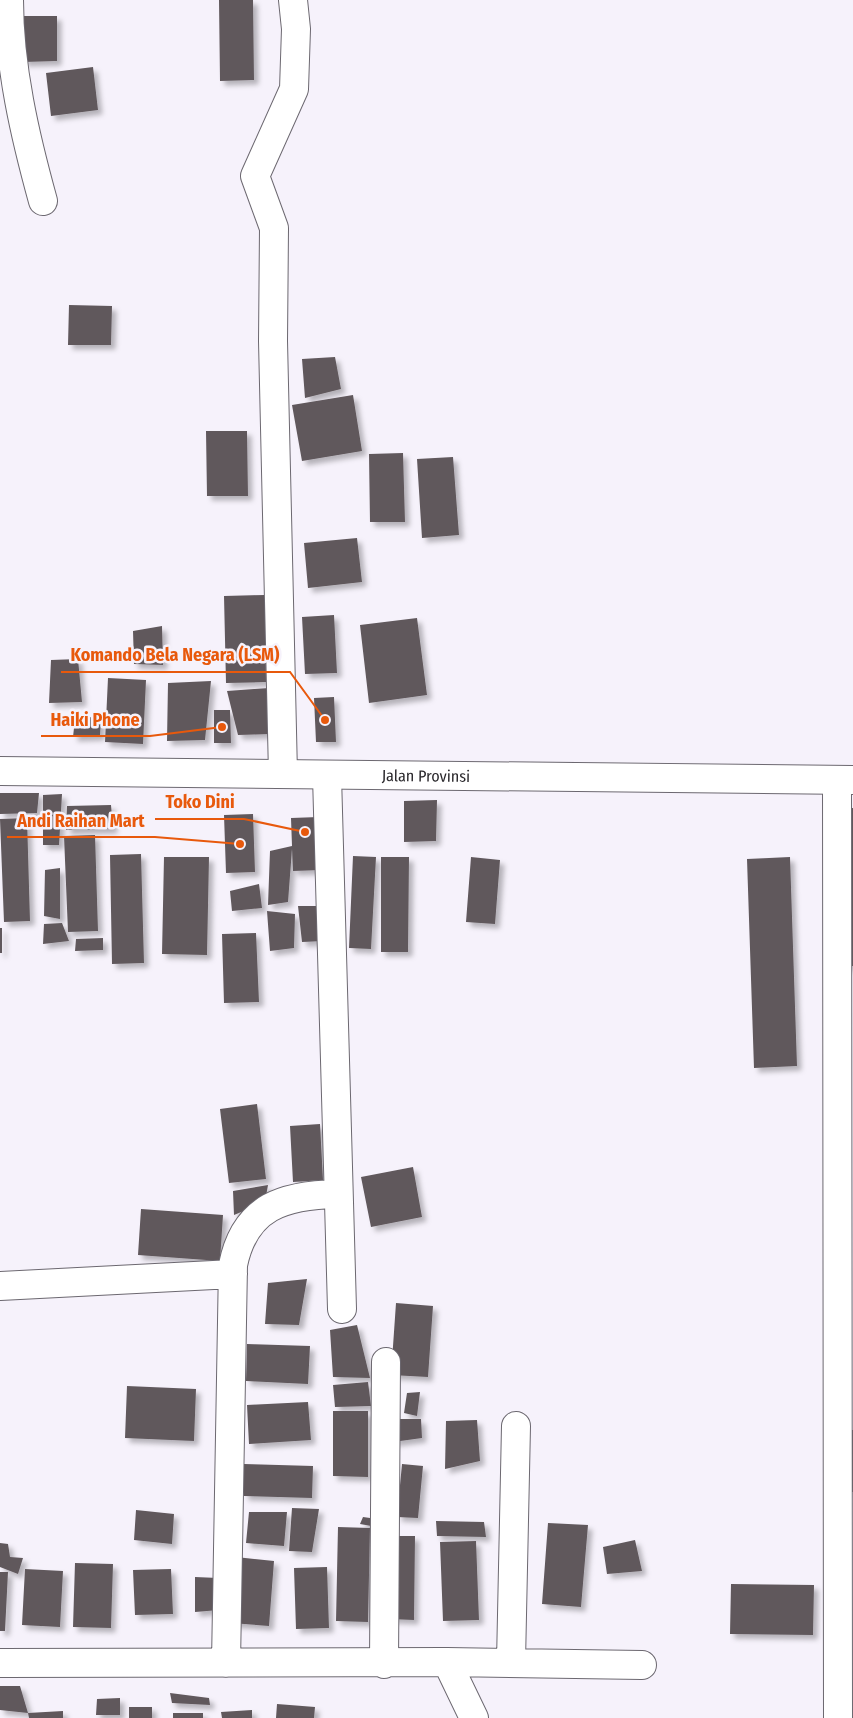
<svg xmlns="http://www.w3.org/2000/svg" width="853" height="1718" font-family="'Fira Sans Condensed',sans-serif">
	<defs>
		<filter id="shadow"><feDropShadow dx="4.5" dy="4.5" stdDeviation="2.5" flood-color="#0004"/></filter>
	</defs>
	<rect width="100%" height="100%" fill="#f6f2fb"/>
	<path fill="#60585c" filter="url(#shadow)" d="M219 0H253L254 80 220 81Z
		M22 16H57V61L23 62Z
		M93 67 98 110 51 116 46 73Z
		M69 305 112 306 111 345H68Z
		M335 357 341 389 305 398 302 359Z
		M353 395 362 451 302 461 292 405Z
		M206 431H247L248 496H207Z
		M403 453 405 522H370L369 454Z
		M453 457 459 535 422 538 417 459Z
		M357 538 362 582 308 588 304 543Z
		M265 595 266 682 226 683 224 596Z
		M334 615 337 673 305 674 302 617Z
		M417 618 427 695 369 703 360 625Z
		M162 626 163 665 134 664 133 631Z
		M78 659 82 702 49 703 51 660Z
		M108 678 146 680 143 744 105 742Z
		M211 681 205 740 167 741 168 683Z
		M269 688 271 734 238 735 227 691Z
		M334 697 336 742H316L314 698Z
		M214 710H230L231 743H214Z
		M101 716 100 736 73 737 75 719Z
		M0 793H39L37 813 0 814Z
		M62 794 59 845H43V795Z
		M437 800 436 841 404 842V801Z
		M111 805 113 829 66 830 67 806Z
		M853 808V966L846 967 841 809Z
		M253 814 255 872 226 873 224 815Z
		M319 817 321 870 293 871 292 849 288 902 268 905 270 851 292 846 291 818Z
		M27 818 30 921 4 922 0 819Z
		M95 835 98 931 68 932 64 836Z
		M141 854 144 963 112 964 110 855Z
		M353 856 376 857 371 949 349 948Z
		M164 857H209L207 955 162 954Z
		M381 857H409L408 952H381Z
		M471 857 500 860 495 924 466 922Z
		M790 857 797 1066 754 1068 747 859Z
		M60 868V919L44 916 45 870Z
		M259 884 262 908 232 911 230 891Z
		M298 906H318L323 941 302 942Z
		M267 911 295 914 294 948 270 951Z
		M62 923 69 941 43 944 44 924Z
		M0 928H2V953H0Z
		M256 933 259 1002 224 1003 222 934Z
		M103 938V950L75 951 76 939Z
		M257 1104 266 1179 229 1183 220 1109Z
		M320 1124 323 1180 293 1182 290 1126Z
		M413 1167 422 1217 371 1227 361 1177Z
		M268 1185 265 1202 234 1215 233 1191Z
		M141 1209 223 1215 220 1261 138 1255Z
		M307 1279 299 1325 265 1324 268 1283Z
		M396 1303 433 1306 428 1377 391 1375Z
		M357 1325 370 1378 333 1377 330 1330Z
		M247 1344 310 1346 308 1384 246 1381Z
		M368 1382 371 1406 335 1407 333 1385Z
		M127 1386 196 1389 194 1441 125 1438Z
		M420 1392 417 1416 404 1413 407 1393Z
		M308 1402 311 1440 249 1444 247 1405Z
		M333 1411H368V1477L333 1476Z
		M393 1419H421L422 1438 393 1442Z
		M477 1420 480 1461 445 1469 446 1421Z
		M849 1430H853V1492H849Z
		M244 1464 313 1466 312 1498 244 1496Z
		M402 1464 423 1466 418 1518 397 1517Z
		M292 1508 319 1509 312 1552 289 1551Z
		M136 1510 174 1514 172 1544 134 1540Z
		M249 1512H287L284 1546 246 1543Z
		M363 1517 377 1519V1527L360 1524Z
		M436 1521 484 1522 486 1537 437 1536Z
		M548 1523 588 1525 581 1607 542 1604Z
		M338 1527 370 1528 368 1622 336 1621Z
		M391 1536H415L414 1620 390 1619Z
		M635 1540 642 1571 607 1574 603 1547Z
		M476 1541 479 1620 443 1621 440 1542Z
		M0 1543 8 1544 10 1557 23 1558 18 1574 0 1567Z
		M236 1557 274 1561 269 1626 231 1623Z
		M75 1563 113 1564 111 1628 73 1627Z
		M327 1567 329 1628 296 1629 294 1568Z
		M25 1569 63 1571 60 1627 22 1625Z
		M171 1569 173 1614 135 1615 133 1570Z
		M0 1572H8L5 1631H0Z
		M195 1577 218 1578 219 1610 195 1612Z
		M731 1584 814 1585 813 1635 730 1634Z
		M0 1686H20L28 1713 63 1711V1718H29L28 1713 0 1710Z
		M170 1693 209 1698 210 1705 172 1703Z
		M120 1698V1715H96L97 1699Z
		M277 1704 315 1707 314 1718H276Z
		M129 1707H152V1718H129Z
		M252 1710V1718H222L221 1712Z
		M173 1713H203V1718H173Z"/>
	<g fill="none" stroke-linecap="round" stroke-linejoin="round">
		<defs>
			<path id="minor" d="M9 0C9 67 25 136 43 201
				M283 774 273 341 274 228 255 176 294 89 296 29 293 0
				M327 776 342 1309
				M837 780 838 1718
				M0 1286 233 1274
				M447 1662 474 1718
				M511 1662 516 1426
				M0 1663 447 1662 642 1665
				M226 1663 233 1265C245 1206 284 1195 338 1194
				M384 1664 386 1362"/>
			<g id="major">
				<path id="s1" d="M0 771 853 780"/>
			</g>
		</defs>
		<use href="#minor" stroke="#6c6870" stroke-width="30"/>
		<use href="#major" stroke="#6c6870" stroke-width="30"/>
		<use href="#minor" stroke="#fff" stroke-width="28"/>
		<use href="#major" stroke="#fff" stroke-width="28"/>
	</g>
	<g text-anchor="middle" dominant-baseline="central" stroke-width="5" stroke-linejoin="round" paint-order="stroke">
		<g font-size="16" fill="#2a282c" stroke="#f6f2fb">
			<text stroke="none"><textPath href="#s1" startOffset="426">Jalan Provinsi</textPath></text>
		</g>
	</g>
	<path fill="none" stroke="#e8590c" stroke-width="2" d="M325 720L290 672H61M222 727L150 736H41M305 832L244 819H155M240 844L155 837H7"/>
	<g fill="#e8590c" stroke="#f6f2fb" stroke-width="2">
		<circle cx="325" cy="720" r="5"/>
		<circle cx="222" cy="727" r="5"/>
		<circle cx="305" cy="832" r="5"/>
		<circle cx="240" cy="844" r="5"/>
	</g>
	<g font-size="18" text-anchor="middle" font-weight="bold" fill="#e8590c" stroke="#f6f2fb" stroke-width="5" stroke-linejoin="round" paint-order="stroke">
		<text x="175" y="661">Komando Bela Negara (LSM)</text>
		<text x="95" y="726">Haiki Phone</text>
		<text x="200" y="808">Toko Dini</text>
		<text x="81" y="827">Andi Raihan Mart</text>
	</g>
</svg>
